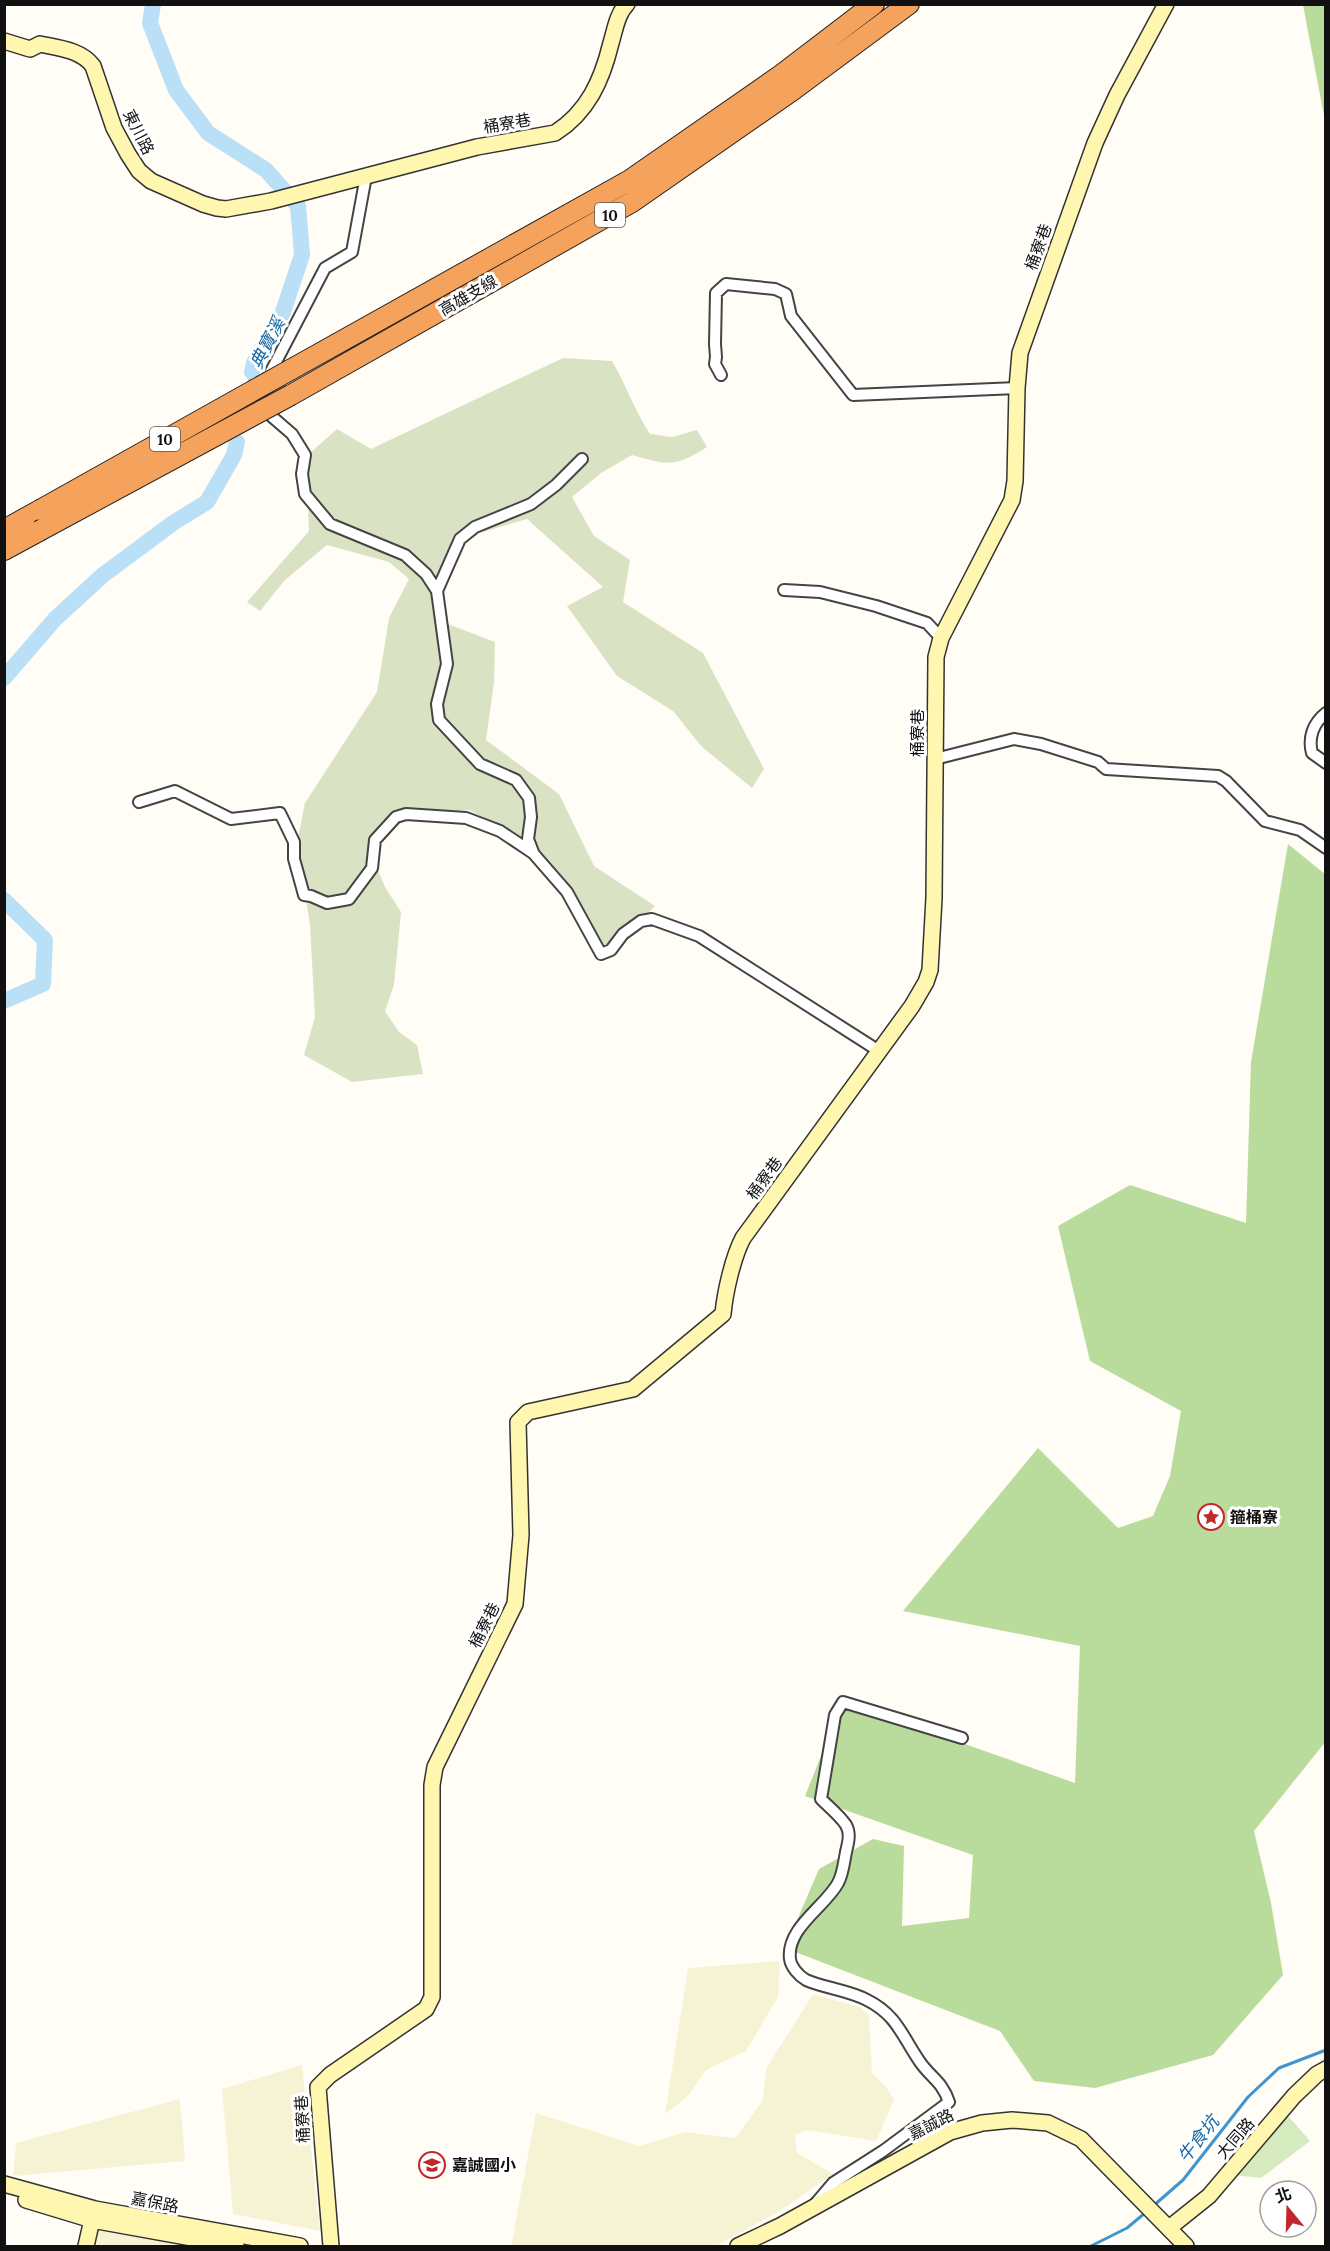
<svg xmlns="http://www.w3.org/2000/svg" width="1330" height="2251" font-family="Lora,'Noto Sans TC',serif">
	<rect width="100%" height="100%" fill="#fffdf5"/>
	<path fill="#f6f3d4" d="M780 1961 778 1997 746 2051 706 2070 688 2096 665 2114 688 1968Z
		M813 1994 860 2007 869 2015 872 2073 887 2088 894 2100 876 2141 808 2130 795 2135 797 2153 833 2174 780 2211 716 2246H511L536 2113 639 2146 685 2132 735 2138 762 2102 767 2067Z
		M302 2065 320 2231 233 2214 222 2089Z
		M180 2099 185 2161 13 2176 16 2143Z
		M98 2230 190 2246H93Z"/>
	<path fill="#d5ebbd" d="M1283 2110 1310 2141 1261 2178 1224 2174Z"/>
	<path fill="#b9dc9c" d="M1303 5H1325V122V121Z
		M1288 844 1326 875V1741L1254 1831 1271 1903 1283 1975 1213 2055 1095 2088 1034 2081 1000 2031 785 1948 819 1869 873 1839 904 1846 902 1926 969 1918 973 1855 805 1796 843 1701 1075 1783 1080 1646 903 1611 1038 1448 1118 1528 1153 1516 1170 1476 1181 1411 1090 1361 1058 1226 1130 1185 1246 1223 1251 1062Z"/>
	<path fill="#d9e3c4" d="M563 358 612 361C626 385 635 411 650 434L672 437 697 430 707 447C674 468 668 465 632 455L601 473 572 497 594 536 630 560 623 602 703 653 764 769 752 788 701 746 673 711 617 676 567 606 603 587 527 519 476 534 453 552 437 620 495 642 494 682 486 740 559 794 594 866 655 906 610 950 584 936 560 890 511 831 469 810 421 812 390 821 370 851 385 887 401 912 394 985 385 1011 399 1032 417 1045 423 1074 352 1082 304 1055 315 1017 310 925 297 843 305 803 377 692 389 618 409 579 389 562 327 545 285 580 260 611 247 602 309 531 307 476 310 453 337 429 371 449Z"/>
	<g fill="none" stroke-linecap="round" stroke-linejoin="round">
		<path stroke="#3f96cf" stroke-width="3" d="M249 385 252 372
			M237 442 239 432
			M1152 2207 1183 2180 1248 2097 1279 2068 1326 2050
			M1091 2246 1127 2228 1145 2213"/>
		<path stroke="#b9e0f7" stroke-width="16" d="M153 4 150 23 176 90 208 133 266 170 298 206 302 255 283 312 254 363 252 372
			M4 678 55 619 103 575 173 523 207 502 234 455 237 442
			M4 900 45 940 43 984 4 1001"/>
		<defs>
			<path id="street" d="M366 176 352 252 325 268 255 402 292 434 305 455 302 474 305 494 330 524 405 555 426 574 437 591 447 664 437 704 439 720 480 764 516 780 529 798 531 817 528 839 533 852
				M721 375 715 364 716 357 715 344 716 293 726 284 775 289 786 294 791 316 853 395 1017 388
				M784 590 820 592 876 606 927 623 941 638
				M437 591 460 539 475 527 531 504 556 485 582 459
				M1326 713C1313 723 1308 738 1312 753L1326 763
				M935 759 1014 739 1041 744 1098 762 1106 769 1218 776 1226 781 1265 821 1300 830 1326 848
				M139 802 175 791 231 819 280 813 294 842V859L304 895 311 896 327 903 349 899 372 868 375 840 396 817 406 814 466 818 500 831 533 853 567 892 601 954 611 950 623 934 641 921 652 919 699 936 879 1051
				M816 2203 833 2183 883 2151 949 2102C942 2081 931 2078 920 2062 902 2036 897 2015 867 2000 848 1990 824 1988 806 1980 799 1976 791 1967 790 1959 786 1928 825 1907 838 1883 843 1874 844 1862 846 1852 848 1843 851 1834 846 1825 840 1816 829 1807 821 1799L835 1715 843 1702 962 1738"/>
			<path id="secondary" d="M4 41 30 49 40 44C59 48 81 50 93 66L114 128 128 154 139 171 151 181 203 204 217 208 226 209 271 201 477 147 555 133C588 112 602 80 611 43 615 30 617 14 627 4
				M4 2184 95 2209 300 2246
				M26 2200 92 2220 236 2246
				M1169 2228 1209 2196 1294 2096 1317 2074 1326 2069
				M86 2246 94 2211
				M331 2246 318 2087 330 2075 426 2009 432 1997V1785L435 1767 515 1604 521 1535 518 1422 528 1412 633 1389 723 1314C725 1292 733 1257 743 1238L912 1006 926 982 930 970 934 898 936 657 941 638 1012 500 1015 481 1017 388 1020 353 1095 143 1117 95 1166 4
				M738 2246 780 2226 950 2132 982 2123 1012 2120 1048 2123 1081 2139 1186 2246"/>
			<path id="highway" d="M290 370 630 180 781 75 874 4
				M291 395 632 202 793 90 909 4
				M4 530 40 510
				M4 550 39 531"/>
		</defs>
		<use href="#street" stroke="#444" stroke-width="14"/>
		<use href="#secondary" stroke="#333" stroke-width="18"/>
		<use href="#highway" stroke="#222" stroke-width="22"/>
		<use href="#street" stroke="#fff" stroke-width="10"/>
		<use href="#secondary" stroke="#fff6b0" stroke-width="15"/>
		<use href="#highway" stroke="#f5a25d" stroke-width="20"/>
		<defs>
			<path id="highway-bridge" d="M40 510 290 370
				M39 531 291 395"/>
		</defs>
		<use href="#highway-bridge" stroke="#222" stroke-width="22" stroke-linecap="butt"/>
		<use href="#highway-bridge" stroke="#f5a25d" stroke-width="20"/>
	</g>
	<defs>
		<symbol id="sight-ring" viewBox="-11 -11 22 22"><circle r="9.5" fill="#fff" stroke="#c4262e" stroke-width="1.5"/><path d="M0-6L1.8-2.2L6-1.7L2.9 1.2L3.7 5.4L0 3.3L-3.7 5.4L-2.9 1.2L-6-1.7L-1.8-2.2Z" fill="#c4262e"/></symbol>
		<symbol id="school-ring" viewBox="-11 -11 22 22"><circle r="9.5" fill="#fff" stroke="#c4262e" stroke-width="1.5"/><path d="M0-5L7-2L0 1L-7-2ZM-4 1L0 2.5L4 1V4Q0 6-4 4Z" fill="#c4262e"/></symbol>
	</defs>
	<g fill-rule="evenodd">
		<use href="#sight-ring" x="1196" y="1502" width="30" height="30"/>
		<use href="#school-ring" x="417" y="2150" width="30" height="30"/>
	</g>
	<g text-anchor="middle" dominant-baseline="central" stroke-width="6" stroke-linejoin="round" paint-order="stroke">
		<g fill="#fff" stroke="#585858" stroke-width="1.5">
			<rect x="595" y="203" width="30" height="24" rx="4.5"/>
			<rect x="150" y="427" width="30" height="24" rx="4.5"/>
		</g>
		<g font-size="15" font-weight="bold" fill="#111">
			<text x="610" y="215">10</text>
			<text x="165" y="439">10</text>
		</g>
		<g font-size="16" fill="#111" stroke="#fff">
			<text transform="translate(507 123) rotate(-10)">桶寮巷</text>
			<text transform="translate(139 132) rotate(63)">東川路</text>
			<text transform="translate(1038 247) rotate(-70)">桶寮巷</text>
			<text transform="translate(468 295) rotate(-30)">高雄支線</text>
			<text transform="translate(917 733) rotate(-90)">桶寮巷</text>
			<text transform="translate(764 1178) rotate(-54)">桶寮巷</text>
			<text transform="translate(484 1625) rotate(-64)">桶寮巷</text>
			<text transform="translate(302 2119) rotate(-93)">桶寮巷</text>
			<text transform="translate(931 2124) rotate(-27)">嘉誠路</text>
			<text transform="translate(1235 2138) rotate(-49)">大同路</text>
			<text transform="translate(155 2202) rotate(11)">嘉保路</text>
		</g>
		<g font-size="16" font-weight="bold" fill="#111" stroke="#fff" text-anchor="start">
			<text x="1230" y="1517">箍桶寮</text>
			<text x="452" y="2165">嘉誠國小</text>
		</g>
		<g font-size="18" font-style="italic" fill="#1768a6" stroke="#fff">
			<text transform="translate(267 343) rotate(-63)">典寶溪</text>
			<text transform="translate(1198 2139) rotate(-52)">牛食坑</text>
		</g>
	</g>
	<rect width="1330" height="2251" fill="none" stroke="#111111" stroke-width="12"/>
	<g transform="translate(1288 2209) rotate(341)"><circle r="28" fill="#ffffff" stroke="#a0a0a0" stroke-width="1.5"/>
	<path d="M0-4.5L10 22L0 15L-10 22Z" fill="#c4262e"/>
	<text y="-9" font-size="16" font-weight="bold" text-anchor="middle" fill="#111111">北</text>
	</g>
</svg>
